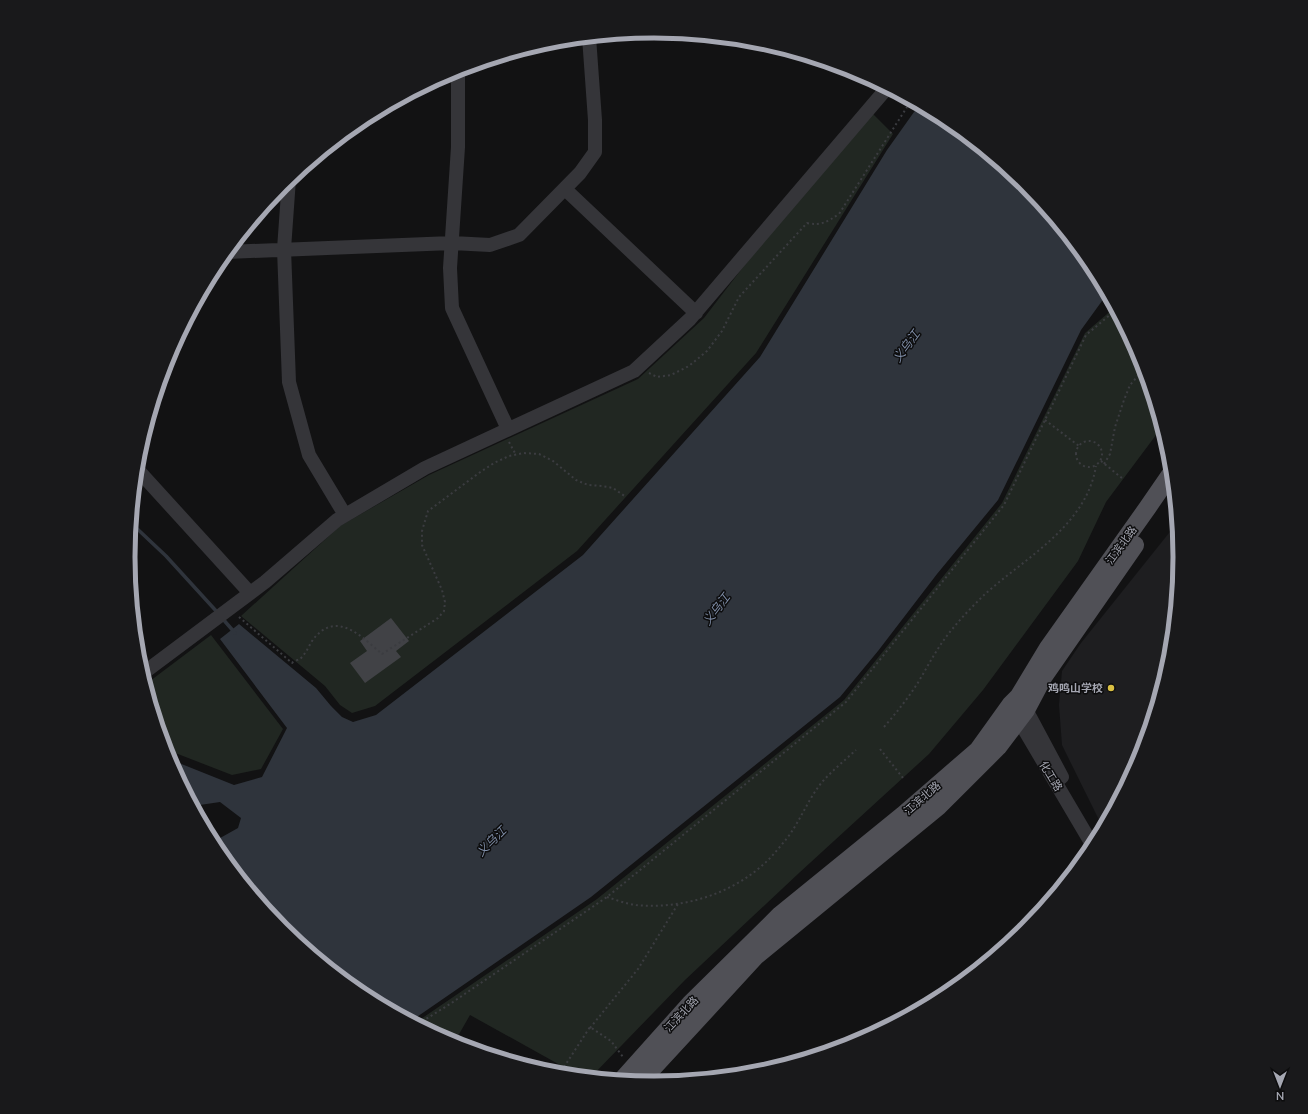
<svg xmlns="http://www.w3.org/2000/svg" width="1308" height="1114" font-family="Mulish,'Noto Sans SC',sans-serif">
	<rect width="100%" height="100%" fill="#121213"/>
	<path fill="#1e1e20" d="M1177 523 1180 557 1170 660 1140 759 1103 828 1062 745 1059 705 1062 671 1081 643Z"/>
	<path fill="#212722" d="M866 107 893 134 756 353 577 551 375 706 352 713 340 705 325 686 241 616 340 526 429 475 638 379 704 318Z
		M1114 308 1140 356 1162 427 1106 502 1078 561 983 690 929 754 799 873 685 980 591 1077 578 1075 470 1015 454 1043 415 1023 597 899 844 700 1002 503 1085 333Z
		M211 635 283 729 261 769 232 775 165 749 146 684Z"/>
	<path fill="#2f343c" d="M919 105 946 120 1026 185 1091 265 1107 294 1081 330 998 500 937 574 878 651 840 697 591 897 411 1021 362 994 282 929 217 849 213 842 238 828 241 818 220 802 193 806 169 759 234 785 262 777 287 728 220 639 239 624 316 688 331 706 342 717 353 722 376 715 583 555 760 357 887 150Z"/>
	<g fill="none" stroke-linecap="round" stroke-linejoin="round">
		<path stroke="#2f343c" stroke-width="3.5" d="M131 523 166 556 218 613
			M222 618 235 633"/>
	</g>
	<path fill="#414246" d="M391 618 409 641 396 651 401 657 365 683 350 663 367 651 360 641Z"/>
	<g fill="none" stroke-linecap="round" stroke-linejoin="round">
		<path stroke="#3b3c40" stroke-width="2" stroke-dasharray="2 3" stroke-linecap="butt" d="M649 373 657 377 671 375 689 366 707 351 722 331 739 297 807 223C821 226 827 222 839 214L907 107
			M1045 420 1079 446
			M1076 454a13 13 0 1 1 26 0a13 13 0 1 1-26 0Z
			M509 442 516 455
			M1101 461 1123 479
			M1104 464 1110 454 1115 427 1124 400 1130 385 1144 369
			M239 617 292 663C294 661 298 660 300 659 307 653 310 642 316 636 339 611 364 639 382 654L438 618 444 611 445 602 442 590 422 545V531L428 511 479 473 494 463 509 456 524 453 539 454 553 461 576 480 588 485 602 486 613 488 626 497
			M884 727C897 712 909 697 919 681 930 662 940 643 954 627 963 616 973 606 983 596 1024 558 1086 527 1096 466
			M880 749 903 778
			M607 897C616 900 627 904 636 905 688 910 745 890 778 849 784 842 790 835 794 828 804 812 811 795 823 781 833 770 845 760 856 750
			M418 1024 450 1004 607 897 846 702 1004 505 1086 335 1111 314 1119 321 1127 342 1135 346
			M590 1028 638 969 678 904
			M564 1067 590 1027 611 1041 623 1057"/>
		<path stroke="#353539" stroke-width="14" d="M458 69V147L450 268 452 308 508 429
			M289 179 284 249 289 382 309 455 345 515
			M565 189 696 313
			M227 252 452 243 490 245 519 235 580 173 595 152V120L589 37
			M137 469 250 593
			M142 674 265 582 337 520 425 468 634 371 690 319 887 88
			M1022 702 1062 777
			M1014 712 1093 846"/>
		<path stroke="#505056" stroke-width="18" d="M622 1080 690 1004 780 915 903 815 978 750 1011 704 1019 696 1048 648 1148 507 1172 472
			M640 1082 756 956 939 806 998 747 1026 710 1044 676 1135 545"/>
	</g>
	<circle fill="#dac043" stroke="#0d0d0e" stroke-width="1.5" cx="1111" cy="688" r="4"/>
	<g text-anchor="middle" dominant-baseline="central" stroke-width="3" stroke-linejoin="round" paint-order="stroke">
		<g font-size="11" fill="#a5a7b2" stroke="#0d0d0e">
			<text transform="translate(1121 545) rotate(-54)">江滨北路</text>
			<text transform="translate(1051 776) rotate(59)">化工路</text>
			<text transform="translate(922 798) rotate(-41)">江滨北路</text>
			<text transform="translate(681 1014) rotate(-47)">江滨北路</text>
		</g>
		<g font-size="11" font-weight="bold" fill="#a5a7b2" stroke="#0d0d0e" text-anchor="end">
			<text x="1103" y="688">鸡鸣山学校</text>
		</g>
		<g font-size="12" font-style="italic" fill="#808fa9" stroke="#0d0d0e">
			<text transform="translate(906 346) rotate(-54)">义乌江</text>
			<text transform="translate(716 609) rotate(-53)">义乌江</text>
			<text transform="translate(491 841) rotate(-45)">义乌江</text>
		</g>
	</g>
	<path d="M0 0H1308V1114H0ZM135 557a519 519 0 1 1 1038 0a519 519 0 1 1-1038 0Z" fill="#19191b" fill-rule="evenodd"/>
	<path fill="none" stroke="#a5a7b2" stroke-width="5" d="M135 557a519 519 0 1 1 1038 0a519 519 0 1 1-1038 0Z"/>
	<g transform="translate(1280 1086) rotate(180)" stroke="#0d0d0e" stroke-width="3" paint-order="stroke">
	<path d="M0-3L7 15L0 10L-7 15Z" fill="#a5a7b2"/>
	<text y="-6" font-size="11" font-weight="bold" text-anchor="middle" fill="#a5a7b2">N</text>
	</g>
</svg>
